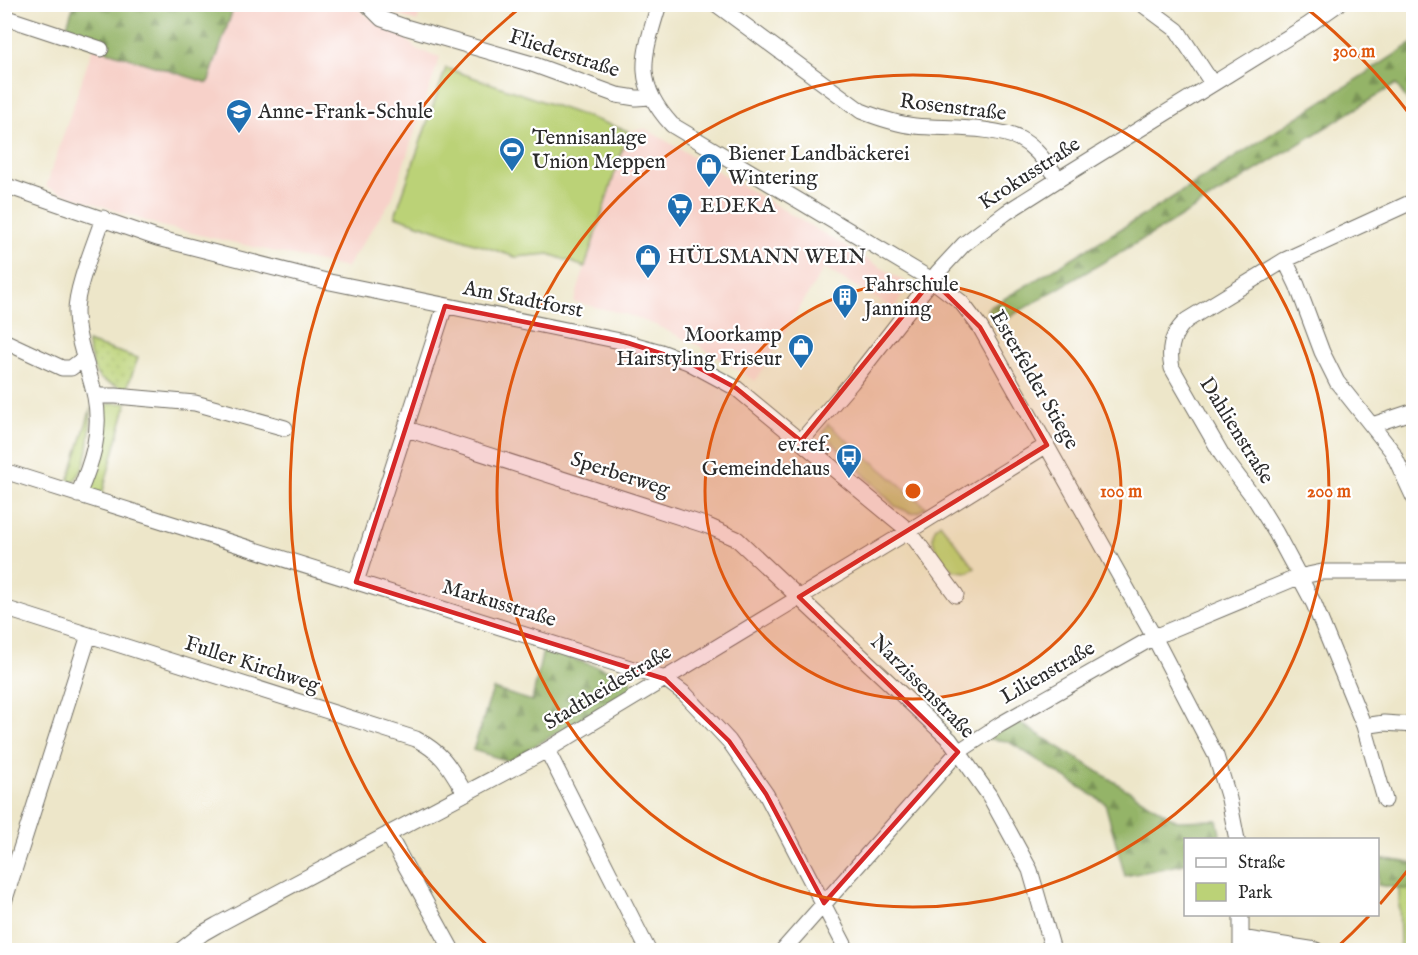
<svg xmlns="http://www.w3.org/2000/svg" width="1418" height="955" font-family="'IM FELL English',serif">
	<defs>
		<pattern id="forest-firs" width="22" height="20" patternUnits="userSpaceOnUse" patternTransform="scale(1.5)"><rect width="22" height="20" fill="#94b468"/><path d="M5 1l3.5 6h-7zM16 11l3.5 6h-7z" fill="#799356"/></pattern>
		<pattern id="park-dots" width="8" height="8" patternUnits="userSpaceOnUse" patternTransform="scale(1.5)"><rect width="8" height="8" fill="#bbd277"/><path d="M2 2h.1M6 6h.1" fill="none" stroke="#a1b467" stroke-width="1.8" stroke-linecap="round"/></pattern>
	</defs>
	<rect width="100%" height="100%" fill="#fff"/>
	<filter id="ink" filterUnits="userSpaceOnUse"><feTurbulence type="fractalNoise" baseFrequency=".0167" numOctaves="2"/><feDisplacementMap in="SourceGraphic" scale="12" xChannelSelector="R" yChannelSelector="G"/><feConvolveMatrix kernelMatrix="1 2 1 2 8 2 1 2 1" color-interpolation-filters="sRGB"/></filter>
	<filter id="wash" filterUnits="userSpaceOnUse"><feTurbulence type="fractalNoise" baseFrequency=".008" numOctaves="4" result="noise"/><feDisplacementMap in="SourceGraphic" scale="24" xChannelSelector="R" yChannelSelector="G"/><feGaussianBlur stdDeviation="1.35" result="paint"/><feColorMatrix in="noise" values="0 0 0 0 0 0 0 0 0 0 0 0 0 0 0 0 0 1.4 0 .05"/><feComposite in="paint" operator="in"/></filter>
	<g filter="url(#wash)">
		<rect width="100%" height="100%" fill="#ede6c9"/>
		<path fill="#f7d1c9" d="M347 4 356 7 378 24 404 37 418 50 440 57 392 199 346 268 161 226 46 187 93 47 208 83 234 5Z
			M378 5H422L417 22 392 13Z
			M646 129 909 284 894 309 824 268 755 381 699 346 655 325 629 315 574 302 628 131Z"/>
		<path fill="#bbd277" stroke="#737e51" stroke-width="1.5" d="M446 68 628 131 585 267 549 254 515 257 395 216Z
			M110 403H127L101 498 89 490V484L103 410Z
			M91 408C90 430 91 475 67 485Z
			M828 424 926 507 918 512 911 513 895 506 823 433Z
			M940 523 975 568 968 572 955 571C940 561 923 537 940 523Z
			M1399 888 1413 890V946L1407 950H1400Z"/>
		<path fill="url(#forest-firs)" stroke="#60704a" stroke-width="1.5" d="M220 4 233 9 208 83 63 37 74 5Z
			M1413 43V97L1408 101 1396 84 1169 224 999 323 987 309 1159 206Z
			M543 650 628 676 634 689 508 761 473 750 493 689 532 701Z
			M1012 718 1177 821 1217 820 1221 839 1186 840 1185 864 1125 876 1105 803 1008 741 980 738Z
			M1378 858 1413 863V890L1378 885Z"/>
		<path fill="url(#park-dots)" stroke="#737e51" stroke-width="1.5" d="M87 342 138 358 127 388C91 381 96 375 87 342Z"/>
	</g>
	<g filter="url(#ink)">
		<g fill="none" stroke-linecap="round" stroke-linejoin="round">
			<defs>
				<path id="street" d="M367 4 382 19 405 27 532 64 617 95 636 98 651 97
					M659 4C644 55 632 82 672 125L932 280 961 302 980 327 1154 637 1216 756 1229 799 1237 840
					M716 4 861 111C879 118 896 124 915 126 945 129 994 126 1020 139 1037 148 1047 165 1059 179
					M1142 4 1177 30 1212 83
					M4 17 101 49
					M4 185 157 238 330 282 625 342 661 352 688 362 736 388 909 531 956 595
					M1285 260 1297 285 1322 352 1337 382 1392 451 1414 498
					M4 341 62 368H71L83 359
					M95 396H116L195 403 285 428
					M1372 425 1414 411
					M407 429 708 526 737 539 950 740 989 795 1030 870 1053 950
					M801 441 852 382 938 272 964 244 1007 212 1059 179 1308 25 1338 4
					M4 471 665 679 685 694 729 741 766 794 847 950
					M78 495C92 462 102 433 95 397 89 368 76 341 76 311 76 287 95 243 103 218
					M356 582 445 306
					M4 608 416 739C444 754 449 766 465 793
					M1364 726 1384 723 1414 725
					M547 750 648 950
					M1385 800 1364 726 1314 604 1276 533 1257 502 1222 455 1172 368C1168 349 1172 333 1187 320L1285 260 1414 201
					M388 834 452 950
					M4 902 89 635
					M1241 938 1316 950
					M181 950 203 933 217 925 547 750 909 531 1047 445
					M783 950 958 752 1001 724 1154 637 1298 577 1322 572H1414
					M1241 950V914"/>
			</defs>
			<use href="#street" stroke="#6f6c62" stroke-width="17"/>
			<use href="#street" stroke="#fff" stroke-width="15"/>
		</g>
	</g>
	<path fill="#d62828" fill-opacity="0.2" stroke="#d62828" stroke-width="4.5" stroke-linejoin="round" d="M932 280 980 327 1047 445 799 597 958 752 824 903 766 794 729 741 665 679 356 582 445 306 625 342 688 362 736 388 801 441Z"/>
	<circle cx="913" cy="491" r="208" fill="#df570e" fill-opacity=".12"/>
	<g fill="none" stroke="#df570e" stroke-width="3">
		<circle cx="913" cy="491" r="208"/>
		<circle cx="913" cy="491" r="416"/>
		<path d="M1411 866A623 623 0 0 1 1380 904M1369 916A623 623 0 0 1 1334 950M492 950A623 623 0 0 1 521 7M1305 7A623 623 0 0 1 1411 116"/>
	</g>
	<defs>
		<symbol id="school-pin" viewBox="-11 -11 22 30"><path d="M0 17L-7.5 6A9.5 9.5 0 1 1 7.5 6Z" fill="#1f6fb2" stroke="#fff"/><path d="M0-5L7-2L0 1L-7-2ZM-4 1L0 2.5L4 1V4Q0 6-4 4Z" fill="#fff"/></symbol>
		<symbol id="stadium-pin" viewBox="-11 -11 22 30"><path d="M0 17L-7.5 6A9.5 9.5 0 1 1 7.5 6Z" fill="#1f6fb2" stroke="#fff"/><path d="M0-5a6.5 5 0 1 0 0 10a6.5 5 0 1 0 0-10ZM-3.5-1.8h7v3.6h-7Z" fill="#fff"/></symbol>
		<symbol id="shop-pin" viewBox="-11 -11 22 30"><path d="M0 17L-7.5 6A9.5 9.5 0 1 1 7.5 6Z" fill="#1f6fb2" stroke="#fff"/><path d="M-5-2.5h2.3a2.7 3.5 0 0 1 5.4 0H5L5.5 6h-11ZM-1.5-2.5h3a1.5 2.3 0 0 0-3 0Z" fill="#fff"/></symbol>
		<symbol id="supermarket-pin" viewBox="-11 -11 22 30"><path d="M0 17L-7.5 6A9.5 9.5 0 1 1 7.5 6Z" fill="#1f6fb2" stroke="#fff"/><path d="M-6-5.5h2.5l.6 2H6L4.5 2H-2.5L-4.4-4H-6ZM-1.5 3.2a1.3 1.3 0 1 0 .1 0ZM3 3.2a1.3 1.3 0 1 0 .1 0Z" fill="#fff"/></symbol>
		<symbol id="building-pin" viewBox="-11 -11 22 30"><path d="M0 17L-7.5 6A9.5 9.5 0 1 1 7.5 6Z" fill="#1f6fb2" stroke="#fff"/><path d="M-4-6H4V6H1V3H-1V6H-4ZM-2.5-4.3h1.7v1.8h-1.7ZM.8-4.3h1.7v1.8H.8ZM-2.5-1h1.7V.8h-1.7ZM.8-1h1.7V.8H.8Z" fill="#fff"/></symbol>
		<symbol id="bus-pin" viewBox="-11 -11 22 30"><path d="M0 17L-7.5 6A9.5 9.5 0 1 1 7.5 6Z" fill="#1f6fb2" stroke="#fff"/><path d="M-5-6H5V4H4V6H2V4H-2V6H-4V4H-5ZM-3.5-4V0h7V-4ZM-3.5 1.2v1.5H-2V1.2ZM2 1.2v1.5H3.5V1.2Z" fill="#fff"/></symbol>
	</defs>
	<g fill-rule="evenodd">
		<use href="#school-pin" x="224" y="97" width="30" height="40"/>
		<use href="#stadium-pin" x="497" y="135" width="30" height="40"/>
		<use href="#shop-pin" x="694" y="151" width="30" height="40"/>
		<use href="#supermarket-pin" x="665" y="191" width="30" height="40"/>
		<use href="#shop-pin" x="633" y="242" width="30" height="40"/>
		<use href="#building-pin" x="830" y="282" width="30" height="40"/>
		<use href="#shop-pin" x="786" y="332" width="30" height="40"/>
		<use href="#bus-pin" x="834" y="442" width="30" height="40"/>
	</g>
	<g text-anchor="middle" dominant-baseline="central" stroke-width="4.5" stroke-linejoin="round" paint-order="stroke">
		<g font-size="21" fill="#2b2b2b" stroke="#fff">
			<text transform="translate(564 54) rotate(18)">Fliederstraße</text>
			<text transform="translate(953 108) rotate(7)">Rosenstraße</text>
			<text transform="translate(1030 174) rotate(-33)">Krokusstraße</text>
			<text transform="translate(523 300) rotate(11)">Am Stadtforst</text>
			<text transform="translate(1034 380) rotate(60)">Esterfelder Stiege</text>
			<text transform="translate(1236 431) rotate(58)">Dahlienstraße</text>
			<text transform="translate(620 475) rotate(18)">Sperberweg</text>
			<text transform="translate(499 604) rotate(17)">Markusstraße</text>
			<text transform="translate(252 665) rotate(18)">Fuller Kirchweg</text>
			<text transform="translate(1048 673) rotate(-30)">Lilienstraße</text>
			<text transform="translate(922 687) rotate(45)">Narzissenstraße</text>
			<text transform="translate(608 688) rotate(-31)">Stadtheidestraße</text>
		</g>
		<g font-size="21" fill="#2b2b2b" stroke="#fff" text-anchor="start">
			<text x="258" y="112">Anne-Frank-Schule</text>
			<text x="532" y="138">Tennisanlage<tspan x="532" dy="24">Union Meppen</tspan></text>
			<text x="728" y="154">Biener Landbäckerei<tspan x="728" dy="24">Wintering</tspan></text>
			<text x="700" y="206">EDEKA</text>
			<text x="668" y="257">HÜLSMANN WEIN</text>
			<text x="864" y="285">Fahrschule<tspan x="864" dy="24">Janning</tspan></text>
			<text x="782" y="335" text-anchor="end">Moorkamp<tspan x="782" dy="24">Hairstyling Friseur</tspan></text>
			<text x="830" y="445" text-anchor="end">ev.ref.<tspan x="830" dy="24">Gemeindehaus</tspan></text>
		</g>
	</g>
	<circle cx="913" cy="491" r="9" fill="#df570e" stroke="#fff" stroke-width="3"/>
	<g font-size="18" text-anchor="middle" font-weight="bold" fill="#df570e" stroke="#fff" stroke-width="4.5" stroke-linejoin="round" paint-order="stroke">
		<text x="1354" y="57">300 m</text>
		<text x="1121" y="497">100 m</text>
		<text x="1329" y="497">200 m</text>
	</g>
	<rect width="1418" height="955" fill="none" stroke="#fff" stroke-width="24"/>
	<rect x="1184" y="838" width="195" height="78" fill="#ffffff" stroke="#aaaaaa" stroke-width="1.5"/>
	<rect x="1196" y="858" width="30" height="9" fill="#ffffff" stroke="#aaaaaa" stroke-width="1.5"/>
	<text x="1238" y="868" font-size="18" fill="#2b2b2b">Straße</text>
	<rect x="1196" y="883" width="30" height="18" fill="#bbd277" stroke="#aaaaaa" stroke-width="1.5"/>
	<text x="1238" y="898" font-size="18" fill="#2b2b2b">Park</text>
</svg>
